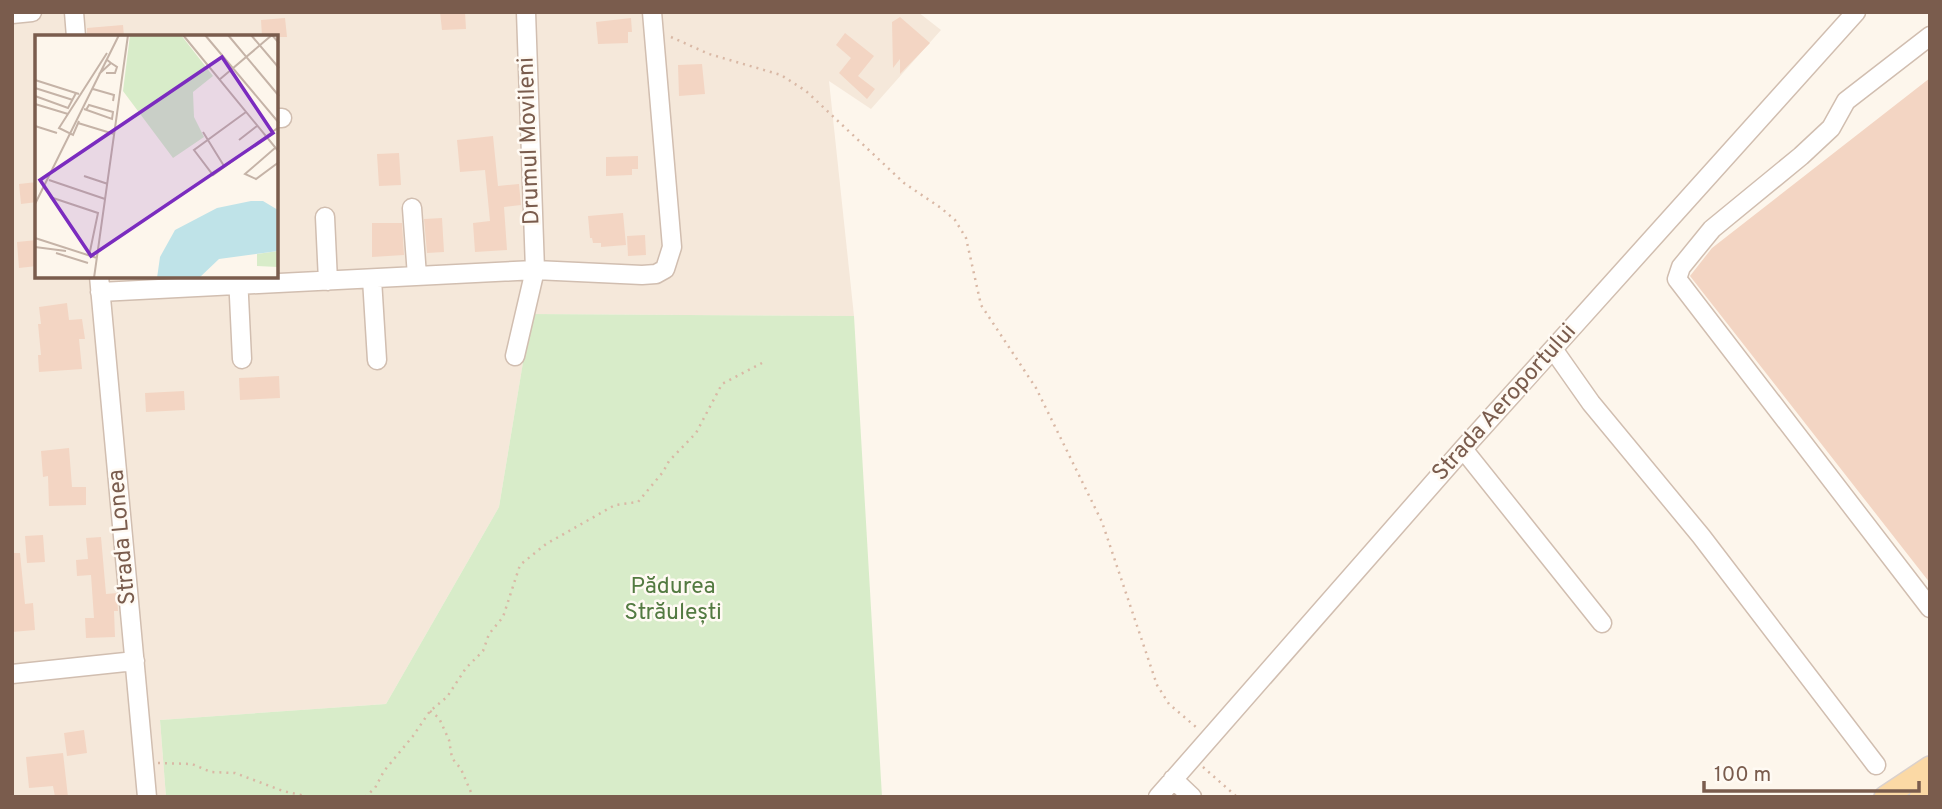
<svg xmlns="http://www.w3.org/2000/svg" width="1942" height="809" font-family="Overpass,sans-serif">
	<rect width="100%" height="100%" fill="#fdf6ec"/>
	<path fill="#f5e8da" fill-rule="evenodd" d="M12 12H918L941 30 871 109 829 81 854 316 531 314 499 507 386 704 160 720 166 797H12ZM37 37H276V276H37Z"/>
	<path fill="#d8ecc9" d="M531 314 854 316 882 797H166L160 720 386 704 499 507Z"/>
	<path fill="#f3d5c3" d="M440 12H465L466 29 442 30Z
		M900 17 930 43 900 74V59L893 68 892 22Z
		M285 18 287 37H262L261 20Z
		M631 18 632 32H628V43L598 44 596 22Z
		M123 25 124 37H87V28Z
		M845 33 874 56 858 76 875 89 867 99 839 73 851 58 836 45Z
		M702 64 705 94 679 96 678 65Z
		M1930 78V583L1690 276 1712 248Z
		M493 136 498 186 519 184 521 205 504 207 507 250 475 252 473 223 490 221 485 170 460 172 457 140Z
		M399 153 401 185 379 186 377 154Z
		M638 156V169H632V175L606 176V157Z
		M37 182V202L21 204 19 184Z
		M623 213 626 245 601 247V243H593L592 238H590L588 216Z
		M442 218 444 252 427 253 424 219Z
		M372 223H402L404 255 372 257Z
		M645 235 646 255 628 256 627 236Z
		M37 240V266L19 268 17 242Z
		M67 303 69 320 82 319 85 339H79L82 369 39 372 38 355H41L38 324H41L39 307Z
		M279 376 280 398 240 400 239 378Z
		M184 391 185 410 146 412 145 393Z
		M69 448 72 487H86V505L49 506 48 476 43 477 41 451Z
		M43 535 45 562 27 563 25 536Z
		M101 537 106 594 117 593 118 611H114L115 637 86 638 85 618H94L91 575 77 576 76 560 88 559 86 538Z
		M12 553H20L25 604 33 603 35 630 12 632Z
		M84 730 87 753 67 756 64 733Z
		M63 753 68 797H55L53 786 29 788 26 757Z"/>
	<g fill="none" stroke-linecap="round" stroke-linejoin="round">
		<defs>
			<path id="minor" d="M74 12 76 37
				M12 14 32 12
				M1930 36 1846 101 1831 128 1801 156 1712 229 1681 267 1677 279 1930 608
				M276 118H282
				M412 208 417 276
				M325 217 328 281
				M99 276 147 797
				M238 276 242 359
				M372 279 377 360
				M100 292 535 270 642 275 656 274 665 269 672 247 652 12
				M1553 349 1591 403 1701 536 1876 765
				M515 356 535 270 526 12
				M1463 449 1602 623
				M12 674 135 661
				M1173 779 1192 797
				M1158 797 1463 449 1856 12"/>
			<path id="major" d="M1885 797 1930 767
				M1920 797 1930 790"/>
		</defs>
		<use href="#minor" stroke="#d1beb0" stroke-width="21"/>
		<use href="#major" stroke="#dad1cd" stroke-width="24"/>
		<path stroke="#d9b8a5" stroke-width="2.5" stroke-dasharray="2 5" stroke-linecap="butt" d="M671 37 709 54 781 75 806 91 904 183 941 208 955 220 966 238 981 305 1036 388 1102 522 1157 685 1169 704 1196 727
			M430 711 439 718 449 740 452 758 461 769 473 797
			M158 763 192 764 211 772 235 773 283 791 310 797
			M1203 767 1237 797
			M365 797 375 788 384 771 413 736 430 711 447 697 466 668 483 651 489 634 503 617 520 565 546 544 615 505 638 502 663 472 669 461 696 433 722 384 762 363"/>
		<use href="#minor" stroke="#fff" stroke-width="18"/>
		<use href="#major" stroke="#fbd9a5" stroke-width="21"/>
	</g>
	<g text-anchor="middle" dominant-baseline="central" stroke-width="5" stroke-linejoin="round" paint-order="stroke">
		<g font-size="23" fill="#7a5c4d" stroke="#fffaf3">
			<text transform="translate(530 141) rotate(-92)">Drumul Movileni</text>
			<text transform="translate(1505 403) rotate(-48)">Strada Aeroportului</text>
			<text transform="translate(123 537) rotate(-95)">Strada Lonea</text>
		</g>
		<g font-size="23" fill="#537a41" stroke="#fffaf3">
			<text x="673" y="587">Pădurea<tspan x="673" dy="26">Străulești</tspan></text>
		</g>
	</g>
	<g transform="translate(35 35)">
		<rect width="243" height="243" fill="#fdf6ec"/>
		<path d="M95 0H146L178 41 158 57 159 82 169 102 138 123 88 56ZM243 216V232L222 231V219Z" fill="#d8ecc9"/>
		<path d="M216 166H228L243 175V216L184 224 164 243H122L125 222 140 195 182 173Z" fill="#bfe3e8"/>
		<path fill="none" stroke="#c5b3a7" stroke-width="2" d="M148 0 244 117M170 0 244 88M193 0 244 61M216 0 244 33M71 38H80L82 32 76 28M64 39 76 28 71 24M0 45 44 59M184 45 237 0 244 8M0 53 38 65M58 54 79 60 78 66M0 61 33 73 41 58M0 69 33 79M49 74 77 84 78 77 54 70 51 75M211 77 159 115 178 140 244 92M44 86 38 100 24 93 72 18M43 88 79 99M0 91 22 98M168 97 189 131M204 105 222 91M240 113 210 139 221 144 244 127M49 141 73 149M14 145 70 164M15 162 63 178 54 221M0 169 84 0M0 203 62 223M0 212 31 216M21 218 53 228M59 243 93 0"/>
		<path fill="#7b2cbf" fill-opacity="0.15" stroke="#7b2cbf" stroke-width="3.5" d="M187 22 238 98 56 221 5 145Z"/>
		<rect width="243" height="243" fill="none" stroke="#7a5c4d" stroke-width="3.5"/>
	</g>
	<rect width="1942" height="809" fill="none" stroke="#7a5c4d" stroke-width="28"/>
	<path d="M1704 781v10h215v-10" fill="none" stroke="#7a5c4d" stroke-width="3.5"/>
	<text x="1714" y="781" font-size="21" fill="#7a5c4d" stroke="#fffaf3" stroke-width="5" paint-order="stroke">100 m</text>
</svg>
